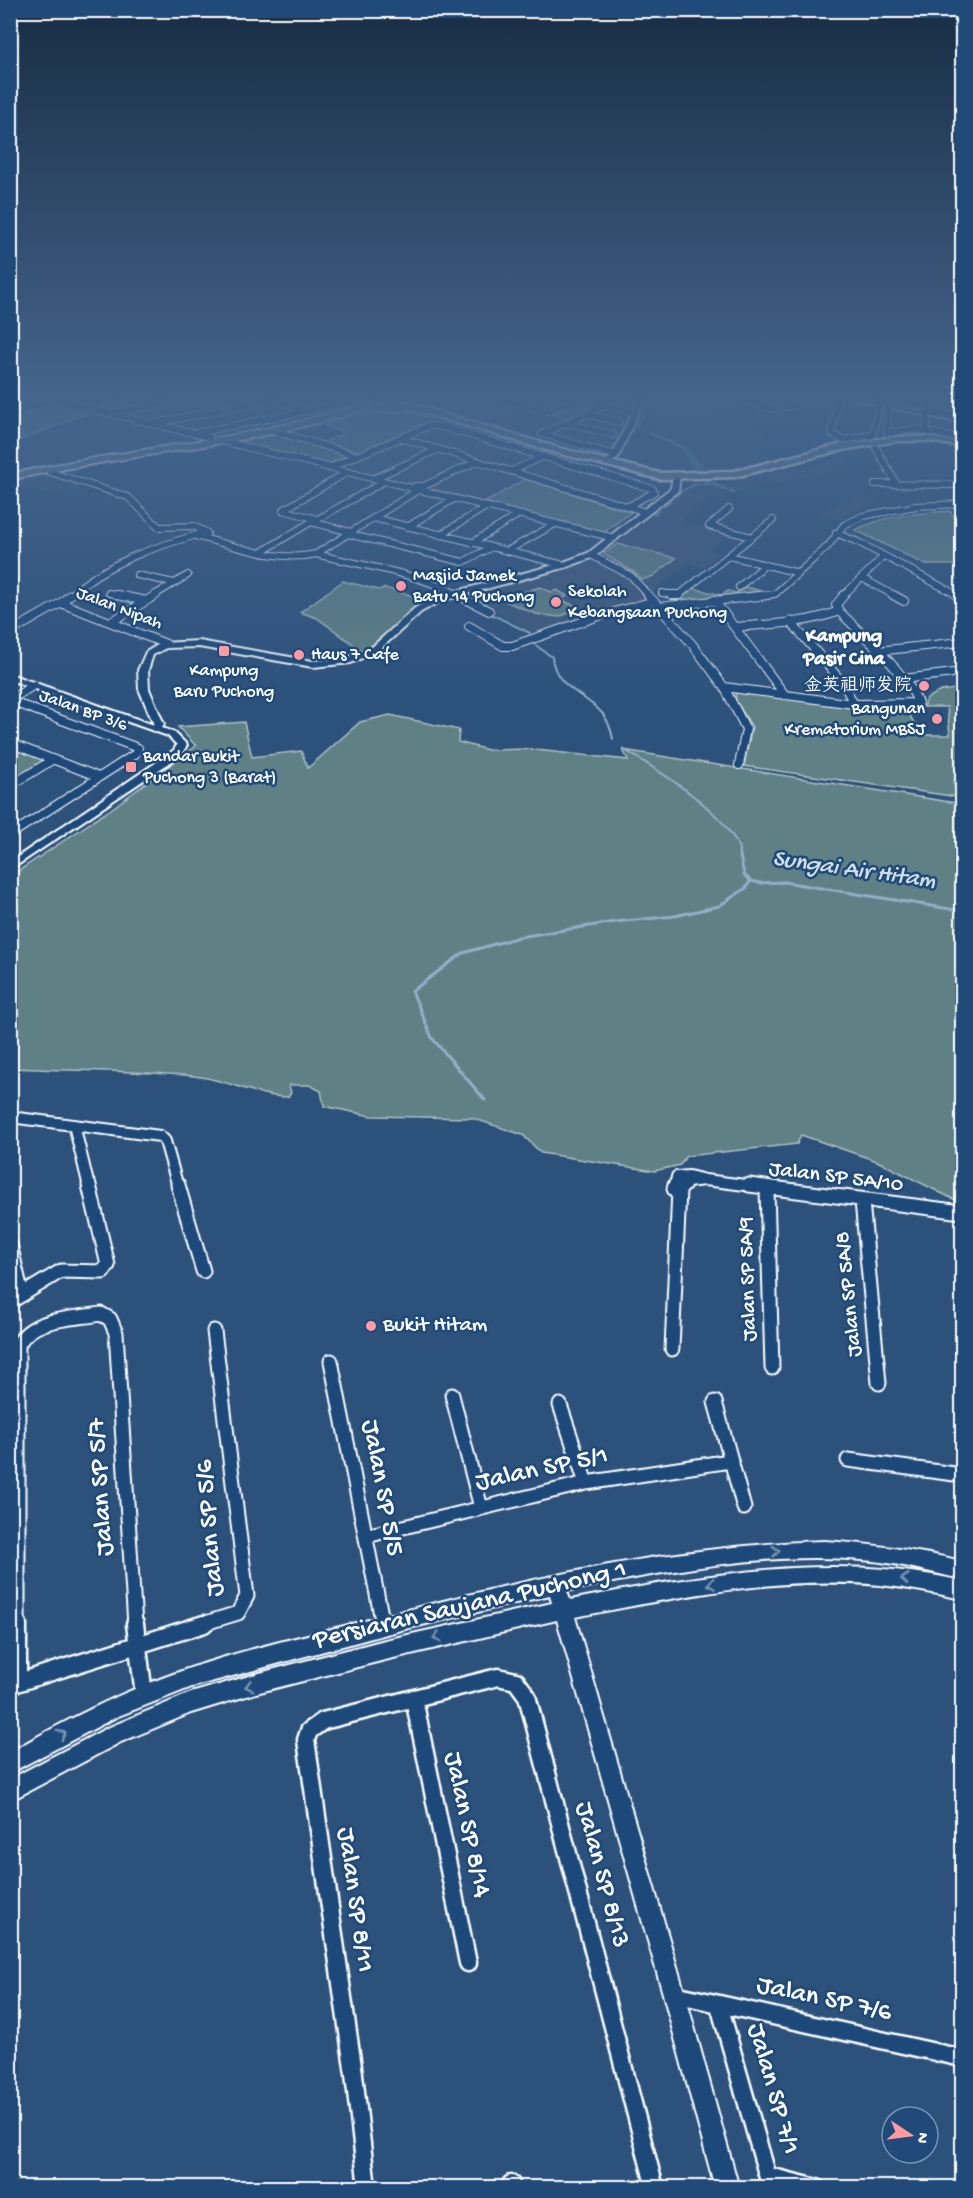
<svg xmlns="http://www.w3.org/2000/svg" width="973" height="2198" font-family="'Gochi Hand','LXGW WenKai TC',sans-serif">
	<rect width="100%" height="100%" fill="#2c517b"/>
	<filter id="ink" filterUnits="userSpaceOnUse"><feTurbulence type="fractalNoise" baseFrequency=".0167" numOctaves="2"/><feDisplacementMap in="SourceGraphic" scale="12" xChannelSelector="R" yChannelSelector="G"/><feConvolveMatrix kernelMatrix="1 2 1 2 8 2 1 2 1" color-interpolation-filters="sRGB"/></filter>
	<g filter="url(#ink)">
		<path fill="#3c597c" d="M177 400H347L346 404 203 434 112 412Z
			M450 400H499L569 420 527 437 432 408Z
			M663 404 700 407 766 430 763 443 744 444 775 463 731 472 662 473 621 463 629 446 648 443Z
			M108 416 191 438 27 466 11 462V458Z
			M434 420 661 489 632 509 525 477 480 504 325 465Z
			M558 428 614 444 611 452 545 434Z
			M872 447 876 453 845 460 855 466 734 492 722 485 736 482 734 480 808 466 835 459 830 456Z
			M49 474 86 485 65 494 11 489V484Z
			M716 484 733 494 711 499 679 521 729 534 709 550 720 554 703 567 689 563 652 592 631 572 605 558 601 554 686 489Z
			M869 496 878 504 862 507 835 520 817 514 853 498Z
			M596 559 626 575 646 598 537 634 467 597Z"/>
		<path fill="#5f8185" stroke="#afc0c2" stroke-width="1.5" d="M113 400H177L112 412 95 408Z
			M578 400 602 405 570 419 549 413Z
			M49 403 90 412 11 444V419Z
			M397 408 434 420 359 451 323 443 344 433 324 425 375 410Z
			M278 435 347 456 325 465 246 444 244 440Z
			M525 479 631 512 602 534 481 505Z
			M950 511 962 528V565H926L855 530C885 515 917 513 950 511Z
			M618 544 676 558 653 576 642 580 634 572 603 554Z
			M343 581 379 590 385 588 428 600 413 608 391 632 364 652 317 618 300 612Z
			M540 587 551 592 557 590 567 596 561 600 581 608 559 617 536 614 507 602 504 598Z
			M745 587 763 591 675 601 693 588 721 595 728 591 736 593Z
			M962 688V774L953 782 958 797 744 766 752 727 736 701 735 691 905 707 921 735H950L947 707H923L927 698 941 691Z
			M390 715 459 730 458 742 488 750 527 749 628 760 623 750 962 804V1202L951 1198 877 1161 801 1135 797 1144 686 1156 680 1165 654 1171 541 1153 523 1135 472 1118 371 1116 324 1106 321 1091 309 1085H289L291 1093 288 1097C257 1097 226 1079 194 1076 134 1070 71 1071 11 1068V876L111 809 196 746 178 727 244 722 252 757 301 751 308 768 360 722Z
			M11 746 48 760 11 784Z"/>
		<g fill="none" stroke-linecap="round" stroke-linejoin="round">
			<path stroke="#91b0c9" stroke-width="1.5" d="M650 400 636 427 685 449
				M233 431 231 430 334 409 347 404V400
				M675 497C694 478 713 482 734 493
				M663 507 670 501
				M654 514 658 511"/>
			<path stroke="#91b0c9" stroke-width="2" d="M489 613 530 633
				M530 641 552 657C555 688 584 693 602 713 608 720 611 729 613 739
				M623 749C656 769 730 813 740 852"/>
			<path stroke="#91b0c9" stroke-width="3" d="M739 851 744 875 751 881 760 883 784 882 962 911
				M485 1100 432 1038 412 991 463 953 519 937 615 922 675 916 719 906 746 888 750 881"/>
			<path fill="#477ca5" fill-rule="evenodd" d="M685 446 717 481V485H711L690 464 681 449Z"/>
			<defs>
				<path id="street-far4" d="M52 400 209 437
					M273 400 307 411
					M505 400 547 411 577 400
					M589 400 635 412
					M742 400 771 409 799 404V400
					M837 400 832 434 843 440 873 435 879 405
					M888 406 887 433 915 429 962 439
					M927 411 962 418
					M115 413 182 400
					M588 414 619 422
					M10 417 52 400
					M155 423 273 400
					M568 423 613 435
					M927 431 928 400
					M278 432 358 456
					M197 433 331 406 341 400
					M542 434 615 455
					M542 434 607 405
					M401 438 646 512
					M218 440 614 538
					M876 448 896 483
					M328 468 429 426H439L653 489 654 492 627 507
					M512 471 544 456
					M50 472 128 497 159 527 194 526 207 533
					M373 479 439 449
					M875 484 962 485
					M415 486H424L478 461
					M729 509 709 526 752 537
					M283 510 317 519
					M283 510 346 473
					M374 518 564 565
					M318 519 383 482
					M407 527 454 499
					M836 533 858 542 959 596
					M348 534 463 562 490 548
					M440 535 486 507
					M195 536C233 545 277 563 316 554 364 566 417 573 461 596
					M472 543 518 515
					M263 551 311 522 351 532
					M507 551 555 524
					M316 554 418 490
					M591 555 631 576 649 596
					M729 556 799 573
					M137 575 174 583
					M862 578 895 596
					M739 587 765 565
					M109 593 124 596
					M662 593 678 596 773 520
					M69 596C106 563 153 547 200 534
					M153 596 188 575
					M755 596 775 594 828 546 844 525 863 516 916 506 962 504
					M843 596 884 556"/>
				<path id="street-far3" d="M117 595 146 601
					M458 595 489 611
					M648 595 692 644 724 687 746 729 739 765
					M671 595H680
					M893 595 904 601
					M956 595 962 598
					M714 600 785 695
					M61 603 166 644
					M659 607 768 595
					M790 621 843 683 854 704
					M111 622 156 595
					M469 626 503 646H512L599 616 654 601
					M735 627C770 624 806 624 839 611L836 605 844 595
					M10 632 61 603 70 595
					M877 651 962 642
					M903 679 962 672
					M724 687 854 704 918 703C908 674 861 634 839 611
					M10 700 34 685
					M10 701 138 748 135 754 10 835
					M10 743 99 777
					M10 786 52 760"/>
				<path id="street-far2" d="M10 1117 160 1136 165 1141 178 1187
					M74 1125 89 1187
					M705 1180 761 1187
					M675 1187 677 1177 689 1176 705 1180 687 1182 682 1187"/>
				<path id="street-far1" d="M178 1185 203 1271
					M675 1185 674 1189 678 1195
					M749 1185 962 1212
					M767 1189 772 1368
					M862 1201 879 1383
					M10 1244 22 1295
					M10 1302 61 1271 103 1272 108 1265 89 1185
					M672 1349 679 1190 684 1185
					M331 1361 383 1625
					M452 1395 481 1508
					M715 1402 744 1508
					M560 1405 586 1483
					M848 1460 962 1475
					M366 1536 586 1483 730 1461
					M18 1625V1345C31 1317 74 1319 101 1314L110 1319 116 1333 135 1625
					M199 1625 238 1613 247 1596 214 1331"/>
				<path id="street" d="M18 1624V1682
					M135 1624 144 1695
					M10 1685 204 1624
					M414 1699 468 1963
					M674 1994 962 2058
					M719 2005 771 2188
					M769 2176 817 2188
					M511 2184V2188
					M367 2188 354 2074 306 1740 309 1731 323 1721 498 1677 516 1681 527 1696 655 2188"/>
				<path id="secondary" d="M638 400H644L618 458 609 464H605V462L611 457Z
					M856 400H869L962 419V423Z
					M673 475 680 477 678 491 594 557 567 567 441 601 421 612 378 651 351 663 313 667 199 647 166 648 153 655 148 670 149 689 164 724 162 728 174 732 187 745 181 755 10 870V862L173 751 177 745 168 736 10 680V674L154 725 139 689 138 670 146 652 161 643 199 641 313 661 346 658 372 647 415 608 435 597 561 563 588 553 671 488Z
					M825 1541C872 1544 916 1550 962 1561V1579C932 1573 903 1564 873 1561 771 1550 667 1571 567 1591L570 1600C700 1575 831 1551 962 1581V1599C935 1593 908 1588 880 1585 778 1575 674 1598 575 1617L685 1994 739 2188H715L663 1994 557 1620 385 1660 256 1693 191 1713 121 1742 10 1801V1779L107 1728 191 1693 256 1674 385 1640 552 1603 550 1595 405 1629 192 1687 116 1717 10 1773V1752C61 1723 111 1697 165 1677 237 1650 314 1634 388 1615 531 1578 677 1545 825 1541Z"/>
				<path id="primary" d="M384 401 405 402 559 448 659 473 735 471 842 444 896 437H929L962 443V447L929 441H896L842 450 735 477 659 479 553 452 401 406 384 405Z"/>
				<path id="highway" d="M377 400H390L375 406 404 405 408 408 404 411 375 412 372 411V407C255 446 130 453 10 480V474C133 447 258 439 377 400Z"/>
			</defs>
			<use href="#street-far4" stroke="#fff" stroke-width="8"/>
			<use href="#street-far3" stroke="#fff" stroke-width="10"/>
			<use href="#street-far2" stroke="#fff" stroke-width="14"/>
			<use href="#street-far1" stroke="#fff" stroke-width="17"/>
			<use href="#street" stroke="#fff" stroke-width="21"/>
			<use href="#secondary" stroke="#fff" stroke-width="4"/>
			<use href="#primary" stroke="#fff" stroke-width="5"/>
			<use href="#highway" stroke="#fff" stroke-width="4"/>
			<use href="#street-far4" stroke="#1f4a7a" stroke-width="6"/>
			<use href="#street-far3" stroke="#1f4a7a" stroke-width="8"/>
			<use href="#street-far2" stroke="#1f4a7a" stroke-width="10"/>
			<use href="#street-far1" stroke="#1f4a7a" stroke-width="13"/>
			<use href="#street" stroke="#1f4a7a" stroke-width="16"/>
			<use href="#secondary" fill="#1f4a7a" fill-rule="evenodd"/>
			<use href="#primary" fill="#6d7d8c" fill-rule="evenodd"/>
			<use href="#highway" fill="#6d7d8c" fill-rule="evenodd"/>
			<defs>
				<path id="primary-bridge" d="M385 400 391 402"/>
			</defs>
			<use href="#primary-bridge" stroke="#fff" stroke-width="11" stroke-linecap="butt"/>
			<use href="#primary-bridge" stroke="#6d7d8c" stroke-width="9"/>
		</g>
		<defs><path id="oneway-chevron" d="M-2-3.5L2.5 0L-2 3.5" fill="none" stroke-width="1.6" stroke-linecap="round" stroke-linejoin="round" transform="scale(1.5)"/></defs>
		<g stroke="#7992af">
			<use href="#oneway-chevron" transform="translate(776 1551) rotate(-4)"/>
			<use href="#oneway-chevron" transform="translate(905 1579) rotate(-173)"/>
			<use href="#oneway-chevron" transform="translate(711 1584) rotate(172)"/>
			<use href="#oneway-chevron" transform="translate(437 1637) rotate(166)"/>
			<use href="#oneway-chevron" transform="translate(249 1686) rotate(165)"/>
			<use href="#oneway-chevron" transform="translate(62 1734) rotate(-29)"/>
		</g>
	</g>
	<linearGradient id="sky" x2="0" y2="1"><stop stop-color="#182d44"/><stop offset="0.56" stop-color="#45658d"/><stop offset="1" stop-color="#45658d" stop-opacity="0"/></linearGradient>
	<rect width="973" height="708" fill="url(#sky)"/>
	<g fill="#ff9aa2" stroke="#1f4a7a" stroke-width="2">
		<circle cx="401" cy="586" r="6"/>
		<circle cx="556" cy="602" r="6"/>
		<rect x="218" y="645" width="12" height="12" rx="3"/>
		<circle cx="299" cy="655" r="6"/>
		<circle cx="924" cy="686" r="6"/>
		<circle cx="937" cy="719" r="6"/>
		<rect x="125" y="761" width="12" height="12" rx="3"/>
		<circle cx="371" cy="1326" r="6"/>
	</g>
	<g text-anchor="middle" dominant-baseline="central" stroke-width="5" stroke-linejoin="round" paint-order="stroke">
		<g font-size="18" fill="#fff" stroke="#1f4a7a" text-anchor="start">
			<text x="413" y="576">Masjid Jamek<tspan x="413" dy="21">Batu 14 Puchong</tspan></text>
			<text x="568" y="592">Sekolah<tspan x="568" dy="21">Kebangsaan Puchong</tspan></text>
			<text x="311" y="655">Haus 7 Cafe</text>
			<text x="224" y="671" text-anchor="middle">Kampung<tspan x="224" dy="21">Baru Puchong</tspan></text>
			<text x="912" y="686" text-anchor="end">金英祖师发院</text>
			<text x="925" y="709" text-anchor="end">Bangunan<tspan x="925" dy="21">Krematorium MBSJ</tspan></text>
			<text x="143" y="757">Bandar Bukit<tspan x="143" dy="21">Puchong 3 (Barat)</tspan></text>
		</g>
		<g font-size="18" fill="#fff" stroke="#1f4a7a">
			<text transform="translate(119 609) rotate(21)">Jalan Nipah</text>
			<text transform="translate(83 711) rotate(20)">Jalan BP 3/6</text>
		</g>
		<g font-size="20" font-weight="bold" fill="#fff" stroke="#1f4a7a">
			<text x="844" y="637">Kampung<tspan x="844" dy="23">Pasir Cina</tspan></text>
		</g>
		<g font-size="22" fill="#fff" stroke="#1f4a7a">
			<text transform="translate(836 1178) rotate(7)">Jalan SP 5A/10</text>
			<text transform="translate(749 1279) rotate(-92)">Jalan SP 5A/9</text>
			<text transform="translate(850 1294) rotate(-96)">Jalan SP 5A/8</text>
		</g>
		<g font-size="22" fill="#fff" stroke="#1f4a7a" text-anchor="start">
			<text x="383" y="1326">Bukit Hitam</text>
		</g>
		<g font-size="24" font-style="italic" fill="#d1dee8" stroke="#1f4a7a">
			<text transform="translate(854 871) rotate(8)">Sungai Air Hitam</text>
		</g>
		<g font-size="27" fill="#fff" stroke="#1f4a7a">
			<text transform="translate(542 1470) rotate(-12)">Jalan SP 5/1</text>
			<text transform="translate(102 1487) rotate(-94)">Jalan SP 5/7</text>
			<text transform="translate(381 1488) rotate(79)">Jalan SP 5/5</text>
			<text transform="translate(211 1528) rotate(-95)">Jalan SP 5/6</text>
			<text transform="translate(470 1606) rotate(-13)">Persiaran Saujana Puchong 1</text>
			<text transform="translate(466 1825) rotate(78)">Jalan SP 8/14</text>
			<text transform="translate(601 1875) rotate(75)">Jalan SP 8/13</text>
			<text transform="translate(354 1900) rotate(82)">Jalan SP 8/11</text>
			<text transform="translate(824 2000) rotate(12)">Jalan SP 7/6</text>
			<text transform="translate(772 2089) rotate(74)">Jalan SP 7/1</text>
		</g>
	</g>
	<rect width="973" height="2198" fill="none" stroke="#1f4a7a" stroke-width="36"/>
	<rect x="18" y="18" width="937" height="2162" fill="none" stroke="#fff" stroke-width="2" filter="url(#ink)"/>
	<g transform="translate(910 2135) rotate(103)"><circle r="28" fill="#1f4a7a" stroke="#7992af" stroke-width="1.5"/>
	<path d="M0-4.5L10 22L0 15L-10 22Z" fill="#ff9aa2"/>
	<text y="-9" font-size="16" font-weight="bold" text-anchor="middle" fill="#ffffff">N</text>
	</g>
</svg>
